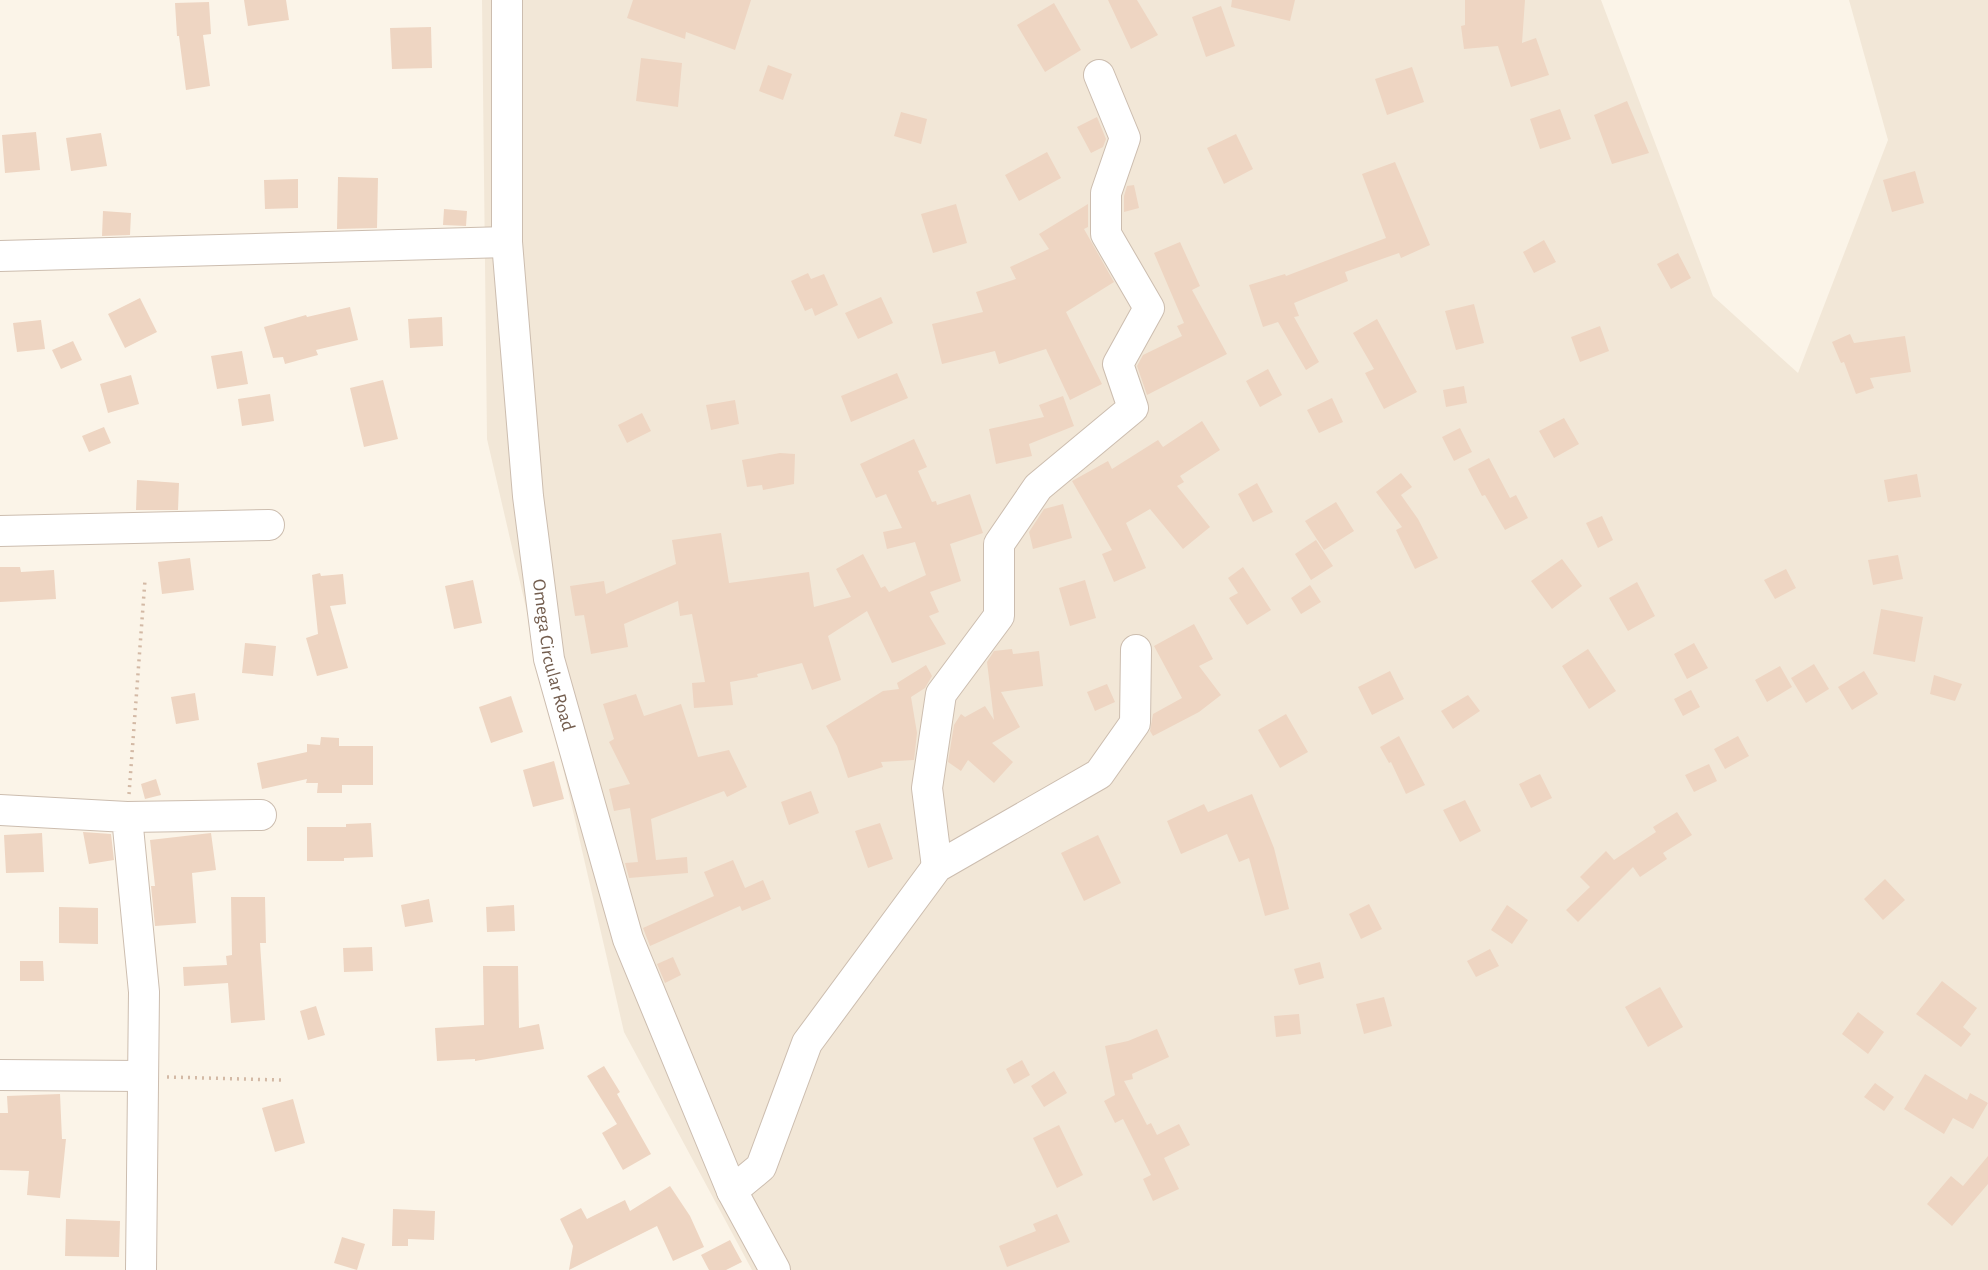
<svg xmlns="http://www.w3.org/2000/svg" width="1988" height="1270" font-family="'Alegreya Sans',sans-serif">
	<rect width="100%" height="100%" fill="#fbf4e8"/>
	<path fill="#f2e7d7" d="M482 0H1601L1713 296 1798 373 1888 140 1849 0H1988V1270H752L624 1032 487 439Z"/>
	<path fill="#eed5c2" d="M244 0H286L289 20 248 26Z
		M633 0H751L735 50 686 32 685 39 627 18Z
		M1108 0H1137L1158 35 1131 49Z
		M1232 0H1295L1290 21 1231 7Z
		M1465 0H1525L1522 43 1536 38 1549 75 1511 87 1498 46 1464 49 1461 26 1465 25Z
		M209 2 211 34 203 35 210 86 186 90 179 36H177L175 3Z
		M1054 3 1081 50 1045 72 1017 25Z
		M1221 6 1235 46 1206 57 1192 17Z
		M431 27 432 68 392 69 390 28Z
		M641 58 682 63 678 107 636 101Z
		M768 65 792 74 783 100 759 91Z
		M1412 67 1424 102 1387 115 1375 79Z
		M1627 101 1649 153 1612 164 1594 115Z
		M1560 109 1571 139 1540 149 1530 119Z
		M901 112 927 119 921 144 894 136Z
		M1097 117 1106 139 1103 147 1091 153 1077 127Z
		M36 132 40 170 5 173 2 135Z
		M101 133 107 166 71 171 66 138Z
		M1236 134 1253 169 1224 184 1207 148Z
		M1047 152 1061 178 1019 201 1005 175Z
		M1395 162 1430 245 1401 258 1399 253 1345 272 1348 281 1294 303 1299 316 1294 317 1319 362 1306 370 1278 322 1263 327 1249 285 1285 274 1286 276 1386 238 1362 174Z
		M1915 171 1924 203 1892 212 1883 180Z
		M338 177 378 178 377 228 337 229Z
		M298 179V208L265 209 264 180Z
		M1134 185 1139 208 1124 212V196L1127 186Z
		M956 204 967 243 933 253 921 214Z
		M1088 204V227L1084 229 1114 282 1066 312 1102 384 1070 400 1046 349 999 364 995 351 942 364 932 324 983 312 976 292 1016 279 1010 267 1049 249 1039 234Z
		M444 209 467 211 466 226 443 225Z
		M103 211 131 213 130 235 102 236Z
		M1544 240 1556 262 1534 273 1523 252Z
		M1180 242 1200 286 1192 290 1227 354 1147 395 1137 366 1143 355 1182 336 1177 326 1184 323 1154 253Z
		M1678 253 1691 278 1671 289 1657 264Z
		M808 273 811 279 824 274 838 305 815 316 812 308 805 311 791 281Z
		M881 297 893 323 858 339 845 313Z
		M140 298 157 332 125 348 108 314Z
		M1474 304 1484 343 1456 350 1445 311Z
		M350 307 358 340 316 350 318 355 285 364 283 357 273 358 264 327 306 315 307 317Z
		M442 317 443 346 410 348 408 319Z
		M1377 319 1417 392 1384 409 1365 373 1374 369 1353 333Z
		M41 320 45 349 17 352 13 323Z
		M1600 326 1609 351 1580 362 1571 337Z
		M1850 334 1854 343 1905 336 1911 372 1870 378 1874 388 1856 394 1844 362 1841 363 1832 342Z
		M73 341 82 360 61 369 52 350Z
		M242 351 248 384 217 389 211 356Z
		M1268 369 1282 395 1260 407 1246 381Z
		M897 373 908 398 851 422 841 396Z
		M131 375 139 404 108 413 100 384Z
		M383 380 398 439 364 447 350 388Z
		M1464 386 1467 403 1446 407 1443 390Z
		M270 394 274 421 242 426 238 399Z
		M1063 396 1074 426 1029 444 1032 456 996 464 989 429 1044 417 1039 405Z
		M1332 398 1343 422 1319 433 1307 410Z
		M735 400 739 424 711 430 706 405Z
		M642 413 651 431 627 443 618 425Z
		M1564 418 1579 444 1554 458 1539 431Z
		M1202 421 1220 450 1180 476 1184 482 1177 486 1210 527 1183 549 1150 509 1126 523 1146 568 1114 582 1102 554 1112 550 1072 481 1108 461 1112 469 1158 440 1163 447Z
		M104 427 111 443 89 452 82 436Z
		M1460 428 1472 452 1454 461 1442 437Z
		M914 439 927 467 918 471 932 502 936 501 937 505 970 494 983 533 950 544 961 581 930 592 939 612 929 616 946 644 892 663 867 611 828 636 841 680 812 690 802 663 757 674 758 677 730 682 733 705 694 708 692 683 705 682 692 614 680 616 678 601 624 624 628 647 591 654 584 615 575 616 570 586 604 581 606 594 676 564 672 540 721 533 729 583 809 572 814 607 851 597 836 569 863 554 881 588 885 586 889 592 926 575 915 542 887 549 883 532 902 528 886 494 876 498 860 464Z
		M780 453 795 454 794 484 763 490 762 485 747 487 742 460Z
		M1489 458 1510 498 1516 495 1528 518 1505 530 1485 495 1482 496 1468 469Z
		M1401 473 1412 487 1401 495 1418 519 1438 558 1415 569 1396 530 1402 527 1376 492Z
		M1917 474 1921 497 1888 502 1884 480Z
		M137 480 179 483 178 510H136Z
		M1257 483 1273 512 1253 522 1238 494Z
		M1336 502 1354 531 1324 550 1305 521Z
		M1063 504 1072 538 1033 549 1029 532 1044 509Z
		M1602 516 1613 540 1598 548 1586 523Z
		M1316 540 1333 566 1311 580 1295 554Z
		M1898 555 1903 579 1873 585 1868 560Z
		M190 558 194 590 162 594 158 562Z
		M1562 559 1582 586 1552 609 1531 581Z
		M0 567H20L21 572 54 570 56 599 0 602Z
		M1243 567 1271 610 1247 625 1229 598 1238 593 1228 578Z
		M1786 569 1796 588 1775 599 1764 580Z
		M320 573 321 576 343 574 346 604 330 606 348 668 317 676 306 638 318 634 312 575Z
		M473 580 482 623 454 629 445 586Z
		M1085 580 1096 618 1070 626 1059 588Z
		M1637 582 1655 616 1628 631 1609 598Z
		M1310 585 1321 602 1301 614 1291 598Z
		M1881 609 1923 617 1915 662 1873 654Z
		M1194 624 1213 659 1199 666 1221 695 1199 712 1153 736 1150 731 1153 714 1182 698 1154 646Z
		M245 643 276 646 273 676 242 673Z
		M1694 643 1708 668 1687 679 1674 654Z
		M1012 649 1013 654 1039 651 1043 686 1001 692 1020 727 992 743 1013 762 994 783 968 760 961 771 948 762 954 725 961 714 965 717 985 706 994 720 987 662 994 651Z
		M1588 649 1616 691 1589 709 1562 666Z
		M1814 664 1829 689 1806 703 1791 678Z
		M926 665 932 676 925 688 911 697 917 733 914 760 881 762 883 767 848 778 837 746 826 726 883 691 899 689 897 683Z
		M1780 666 1792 687 1767 702 1755 680Z
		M1390 671 1404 699 1372 715 1358 687Z
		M1864 671 1878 694 1852 710 1838 687Z
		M1934 675 1962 684 1955 701 1930 694Z
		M1107 684 1115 702 1095 711 1087 692Z
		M1691 690 1700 707 1683 716 1674 699Z
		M195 693 199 720 176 724 171 697Z
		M636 694 644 716 681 704 698 757 729 750 747 787 727 797 724 791 651 819 656 860 687 857 688 873 629 878 625 863 638 862 630 808 614 811 609 789 630 784 609 742 614 739 603 704Z
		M1468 695 1480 711 1453 729 1441 711Z
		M511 696 523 732 491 743 479 707Z
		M1286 714 1308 752 1280 768 1258 730Z
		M1399 736 1425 785 1406 794 1391 762 1389 763 1380 747Z
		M1738 736 1749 756 1725 769 1714 749Z
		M321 737 339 738V746H373V785H342V793H317L318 783H306L307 779 262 789 257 763 307 752V744L320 745Z
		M554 761 564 799 533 807 523 770Z
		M1709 764 1717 781 1694 792 1685 775Z
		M1540 774 1552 798 1531 808 1519 784Z
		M156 779 161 795 145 799 141 784Z
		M811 791 819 813 789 825 781 802Z
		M1252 794 1274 848 1289 909 1265 916 1249 858 1239 862 1227 834 1181 854 1167 821 1204 804 1208 812Z
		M1465 800 1481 831 1460 842 1443 810Z
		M1677 812 1692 835 1663 853 1667 859 1640 877 1633 867 1578 922 1566 910 1590 887 1580 877 1606 851 1614 860 1656 832 1653 827Z
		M371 823 373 857 344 858V861H307V827H346V824Z
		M880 823 893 859 868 868 855 831Z
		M83 832 111 834 114 860 89 864Z
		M42 833 44 872 6 873 4 835Z
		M211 833 216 870 192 873 196 923 155 926 151 886H155L150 840Z
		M1098 835 1121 883 1084 901 1061 853Z
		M733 860 745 888 763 880 771 899 742 911 740 906 650 946 643 928 714 896 704 872Z
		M1885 879 1905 900 1883 920 1864 899Z
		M231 897H265L266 943H260L265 1020 231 1023 228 983 184 986 183 967 227 965 226 956 232 955Z
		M429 899 433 922 405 927 401 905Z
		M1369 904 1382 929 1361 939 1349 914Z
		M514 905 515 931 487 932 486 907Z
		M1507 905 1528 920 1512 944 1491 930Z
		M59 907 98 908V944L59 943Z
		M372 947 373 971 344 972 343 948Z
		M1490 949 1499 966 1476 977 1467 961Z
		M673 957 681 975 665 983 657 964Z
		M20 961H43L44 981H20Z
		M1320 962 1324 978 1299 985 1294 969Z
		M483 966H518L519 1028 539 1024 544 1049 475 1061V1059L437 1061 435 1028 484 1025Z
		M1942 981 1977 1008 1963 1027 1971 1034 1961 1047 1916 1014Z
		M1660 987 1683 1027 1648 1047 1625 1007Z
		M1384 997 1392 1026 1364 1034 1356 1004Z
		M316 1006 325 1035 308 1040 300 1011Z
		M1858 1012 1884 1032 1868 1054 1842 1034Z
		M1299 1014 1301 1034 1276 1037 1274 1016Z
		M1157 1029 1169 1057 1132 1074 1133 1079 1124 1081 1147 1125 1151 1123 1157 1135 1179 1124 1190 1145 1164 1158 1179 1189 1153 1201 1143 1179 1151 1175 1123 1119 1115 1123 1104 1101 1115 1095 1105 1046 1128 1041Z
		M1022 1060 1030 1075 1014 1084 1006 1069Z
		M604 1066 620 1092 617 1094 651 1154 623 1170 602 1133 617 1124 587 1076Z
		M1054 1071 1067 1093 1044 1107 1031 1086Z
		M1925 1074 1967 1100 1970 1093 1988 1103 1973 1129 1953 1118 1944 1134 1904 1109Z
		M1875 1083 1894 1097 1884 1111 1864 1097Z
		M60 1094 62 1139H66L60 1198 27 1195 29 1171 0 1170V1113H8L7 1096Z
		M293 1099 305 1143 275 1152 262 1108Z
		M1059 1125 1083 1175 1057 1188 1033 1138Z
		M1988 1156V1184L1952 1226 1927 1204 1951 1176 1963 1186Z
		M670 1186 690 1216 704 1247 673 1261 657 1226 569 1270 573 1246 560 1219 581 1208 587 1219 625 1200 630 1211Z
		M393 1209 435 1211 434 1240 408 1239V1246H392Z
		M1057 1214 1070 1242 1007 1267 999 1246 1036 1231 1033 1224Z
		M66 1219 120 1221 119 1257 65 1256Z
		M342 1237 365 1244 357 1270 334 1263Z
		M730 1240 742 1262 726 1270H709L701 1255Z"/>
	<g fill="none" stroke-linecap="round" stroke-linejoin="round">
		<defs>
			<g id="minor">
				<path id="s1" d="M507 0V242L528 496 549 659 628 939 732 1191 775 1270"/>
				<path d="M0 256 507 242"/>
				<path d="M0 531 269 525"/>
				<path d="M0 810 127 817 144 992 141 1270"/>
				<path d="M127 817 261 815"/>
				<path d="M937 867 927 788 941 694 999 616V544L1038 487 1133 408 1118 364 1149 308 1106 234V193L1125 138 1099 75"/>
				<path d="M0 1075 143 1076"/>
				<path d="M732 1191 761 1167 807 1043 937 867 1099 774 1135 723 1136 650"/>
			</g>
		</defs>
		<use href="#minor" stroke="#ccbdaf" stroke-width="32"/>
		<path stroke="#d3b9a5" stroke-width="3.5" stroke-dasharray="2 5" stroke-linecap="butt" d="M129 794 145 580
			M167 1077 281 1080"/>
		<use href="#minor" stroke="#fff" stroke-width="30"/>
	</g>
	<g text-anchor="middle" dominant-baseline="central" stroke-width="5" stroke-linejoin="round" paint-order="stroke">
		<g font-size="19" fill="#735d4e" stroke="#fef8ee">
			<text stroke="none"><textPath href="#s1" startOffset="658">Omega Circular Road</textPath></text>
		</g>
	</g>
</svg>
